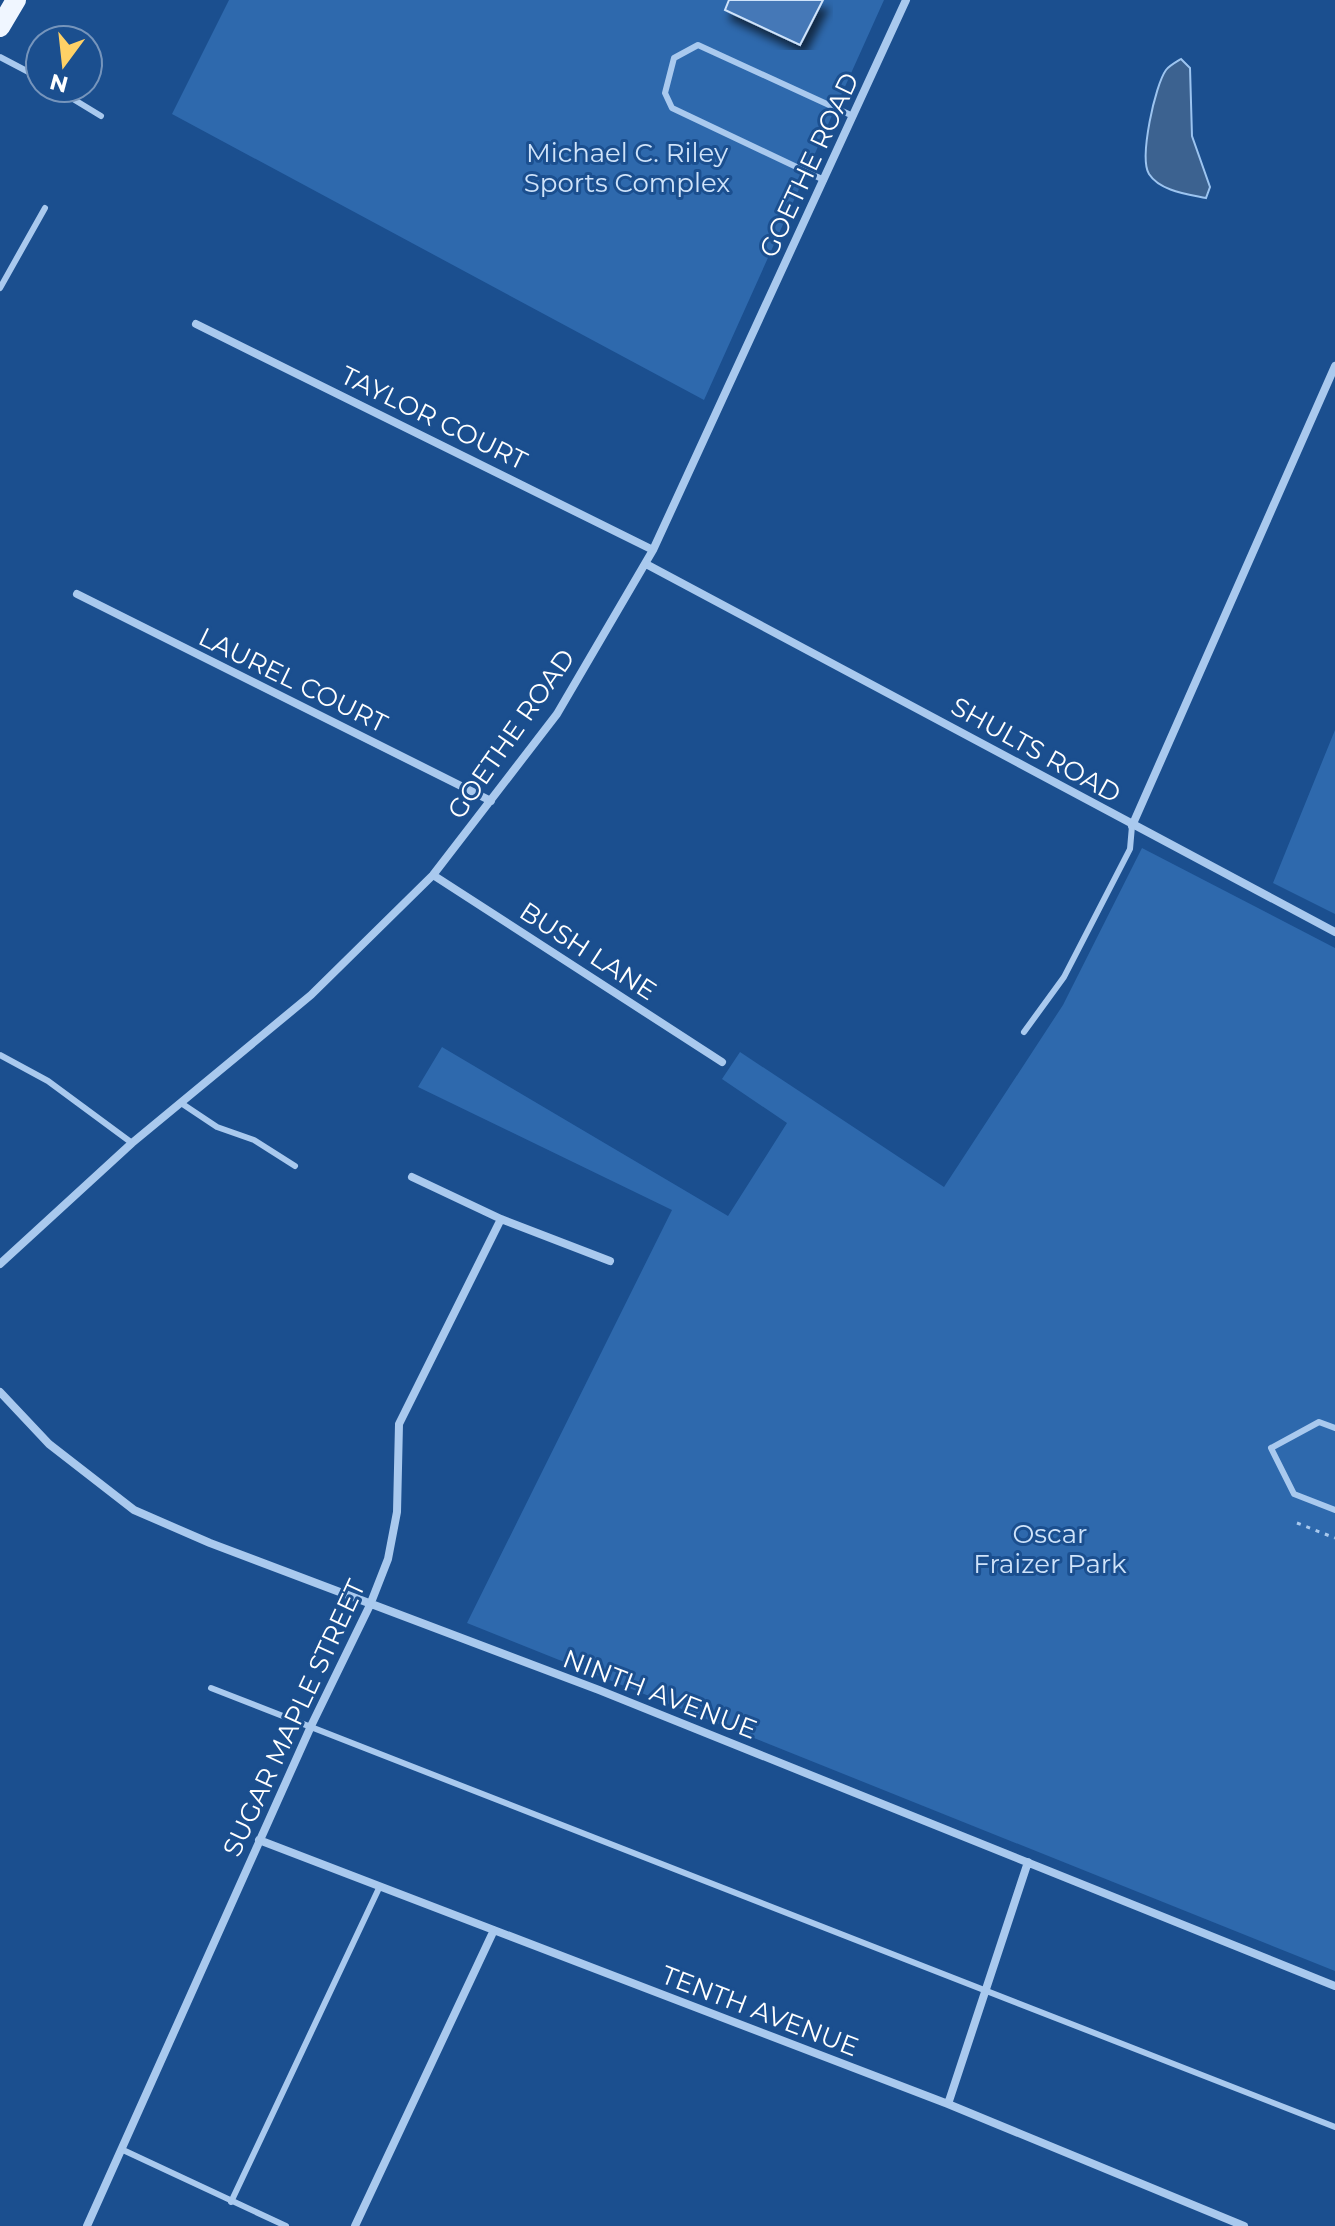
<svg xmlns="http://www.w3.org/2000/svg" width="1335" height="2226" font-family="Montserrat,sans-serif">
	<defs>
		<filter id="shadow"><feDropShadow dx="5" dy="9" stdDeviation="4" flood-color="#0009"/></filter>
	</defs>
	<rect width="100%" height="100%" fill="#1b4f8f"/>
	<path fill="#2e69ad" d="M229 0H884L704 400 172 114Z
		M1335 730V914L1273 883Z
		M1142 848 1335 948V1971L467 1623 672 1210 418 1087 442 1047 728 1216 787 1123 722 1079 740 1052 944 1187 1063 1005Z"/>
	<path fill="#3c6290" stroke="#9cc4f0" stroke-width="2" d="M1181 59 1190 68 1192 136 1210 187 1206 198C1187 194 1160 191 1149 174 1139 158 1155 85 1166 70 1169 66 1176 62 1181 59Z"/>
	<path fill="#4478b7" stroke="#cfe3fa" stroke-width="2" filter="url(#shadow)" d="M729 0H823L800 45 725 10Z"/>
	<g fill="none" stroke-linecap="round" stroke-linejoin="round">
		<path stroke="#a9c9ee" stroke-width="3" stroke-dasharray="4 6" stroke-linecap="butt" d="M1297 1523 1335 1538"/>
		<path stroke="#a9c9ee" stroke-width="6" d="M0 57 40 78
			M55 88 101 116
			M824 180 672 108 665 93 674 58 698 45 853 116
			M0 288 45 208
			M1024 1032 1064 977 1130 849 1132 826
			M0 1055 48 1081 132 1143
			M181 1103 217 1127 254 1140 295 1166
			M1335 1428 1319 1422 1271 1448 1294 1494 1335 1510
			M211 1688 1335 2127
			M123 2150 286 2226
			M231 2202 380 1886"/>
		<path stroke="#a9c9ee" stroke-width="8" d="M196 324 653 550
			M646 564 1335 932
			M77 594 491 801
			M1132 826 1335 366
			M433 875 722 1062
			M412 1177 501 1219 610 1261
			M0 1264 132 1143 311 995 433 875 557 714 653 550 906 0
			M0 1392 49 1444 134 1510 210 1543 599 1690 1335 1986
			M259 1840 948 2104 1244 2226
			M948 2104 1028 1862
			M87 2226 312 1724 370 1605 388 1559 397 1512 399 1424 501 1219
			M355 2226 494 1930"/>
		<path stroke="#f0f6ff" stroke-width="20" d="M0 27 16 0"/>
	</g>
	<g text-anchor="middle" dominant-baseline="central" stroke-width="6" stroke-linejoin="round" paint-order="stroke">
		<g font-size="26" fill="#cfe3fa" stroke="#1b4f8f">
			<text x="627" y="153">Michael C. Riley<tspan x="627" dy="30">Sports Complex</tspan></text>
			<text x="1050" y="1534">Oscar<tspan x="1050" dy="30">Fraizer Park</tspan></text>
		</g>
		<g font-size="26" fill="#fff" stroke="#1b4f8f">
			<text transform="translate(809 165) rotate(-65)">GOETHE ROAD</text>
			<text transform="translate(434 418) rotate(26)">TAYLOR COURT</text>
			<text transform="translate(293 680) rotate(26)">LAUREL COURT</text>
			<text transform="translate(511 734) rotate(-55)">GOETHE ROAD</text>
			<text transform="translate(1036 750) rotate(29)">SHULTS ROAD</text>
			<text transform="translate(588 951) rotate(33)">BUSH LANE</text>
			<text transform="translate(660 1694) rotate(21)">NINTH AVENUE</text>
			<text transform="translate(294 1718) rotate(-65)">SUGAR MAPLE STREET</text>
			<text transform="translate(760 2011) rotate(21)">TENTH AVENUE</text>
		</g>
	</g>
	<g transform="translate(64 64) rotate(195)"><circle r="38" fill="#1b4f8f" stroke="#7695bc" stroke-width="2"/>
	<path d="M0-6L14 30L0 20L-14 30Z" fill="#ffd166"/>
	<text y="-12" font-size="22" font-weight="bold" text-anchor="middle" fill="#ffffff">N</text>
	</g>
</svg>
